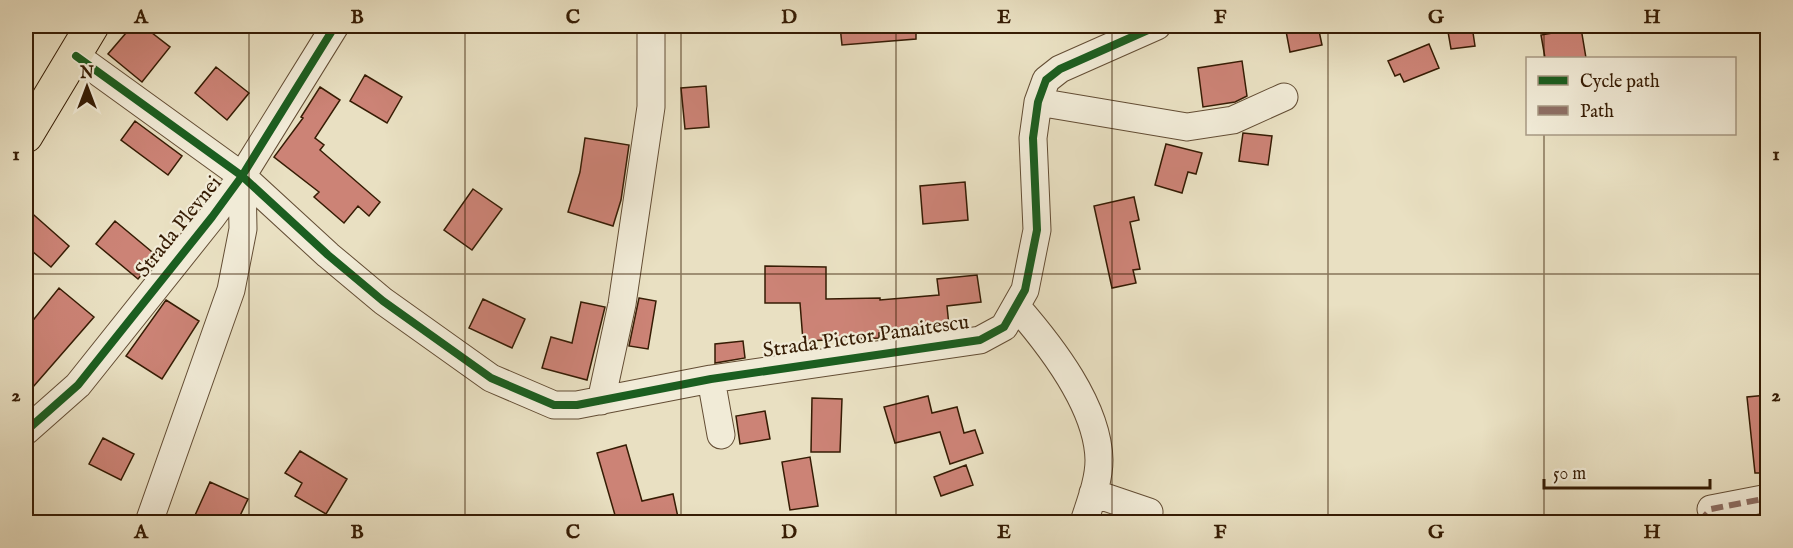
<svg xmlns="http://www.w3.org/2000/svg" width="1793" height="548" font-family="'IM FELL English',serif">
	<rect width="100%" height="100%" fill="#e9e0c2"/>
	<filter id="stains"><feTurbulence type="fractalNoise" baseFrequency=".00333" numOctaves="4"/><feColorMatrix values="0 0 0 0 .2 0 0 0 0 .09 0 0 0 0 .02 0 0 0 .5 -.17"/></filter>
	<radialGradient id="worn" r=".72"><stop offset=".6" stop-color="#630" stop-opacity="0"/><stop offset="1" stop-color="#630" stop-opacity=".3"/></radialGradient>
	<path fill="#cc8376" stroke="#361c04" stroke-width="1.5" d="M132 26H143L170 47 142 82 108 54Z
		M840 26H916V39L842 45Z
		M1285 26H1318L1322 45 1290 52Z
		M1447 26H1472L1475 46 1451 49Z
		M1581 28 1586 58H1545L1541 35Z
		M1429 44 1439 68 1404 82 1400 74 1395 76 1388 61Z
		M1242 61 1247 96 1235 102 1203 107 1198 68Z
		M216 67 249 93 227 120 195 93Z
		M365 75 402 97 387 123 350 101Z
		M706 86 709 127 685 129 681 88Z
		M320 87 340 100 315 138 324 145 320 150 380 202 369 216 358 206 344 223 314 197 319 192 274 157 303 118 301 117Z
		M135 121 182 156 168 175 121 140Z
		M1243 133 1272 136 1268 165 1239 161Z
		M585 138 629 145 621 200 613 226 568 212 580 172Z
		M1166 144 1202 153 1196 174 1188 172 1182 193 1155 185Z
		M965 182 968 220 923 224 920 186Z
		M473 189 502 209 472 250 444 230Z
		M1134 197 1139 220 1130 222 1140 269 1133 270 1136 283 1112 288 1094 206Z
		M26 208 69 246 51 267 26 246Z
		M115 221 157 256 138 279 96 244Z
		M765 266 826 267V299L880 298V300L939 295 937 279 977 275 981 302 947 306 949 326 879 333V338L803 341 800 303H765Z
		M59 288 94 317 26 395V329Z
		M639 298 656 301 648 349 629 346Z
		M483 299 525 319 512 348 469 328Z
		M166 300 199 321 162 379 126 356Z
		M581 302 605 307 587 380 542 368 551 337 572 343Z
		M743 341 745 358 715 363V344Z
		M1767 395V473H1755L1747 397Z
		M928 396 932 413 957 407 964 433 975 430 983 453 950 464 940 432 895 443 884 407Z
		M812 398 842 399 840 452H811Z
		M765 411 770 439 740 444 736 416Z
		M103 438 134 454 121 480 89 464Z
		M626 445 642 501 673 494 679 522H617L597 453Z
		M300 451 347 479 326 514 295 496 302 483 285 473Z
		M810 457 818 506 790 510 782 462Z
		M966 465 973 485 941 496 934 477Z
		M210 482 248 499 237 522H192Z"/>
	<g fill="none" stroke-linecap="round" stroke-linejoin="round">
		<defs>
			<path id="minor" d="M76 56 242 176 328 255 383 301 491 378 554 405H577L711 379 980 340 1004 327 1025 290 1037 230 1033 138 1038 102 1046 80 1060 69 1157 26
				M1038 102 1187 127 1233 120 1284 97
				M1017 307C1051 346 1098 406 1099 460 1099 481 1090 503 1084 522
				M711 379 721 435
				M601 401 622 304 651 107V26
				M26 431 78 385 212 217 242 176 335 26
				M1093 493 1149 512
				M1711 509 1768 498
				M149 522 231 290 243 229 242 176"/>
			<path id="major" d="M26 136 92 26"/>
		</defs>
		<use href="#minor" stroke="#634d34" stroke-width="29"/>
		<use href="#major" stroke="#361c04" stroke-width="35"/>
		<use href="#minor" stroke="#f1ebd7" stroke-width="27"/>
		<use href="#major" stroke="#e9e0c2" stroke-width="33"/>
		<path stroke="#8d6e63" stroke-width="6" stroke-dasharray="12 6" stroke-linecap="butt" d="M1699 522 1711 509 1768 498"/>
		<defs>
			<path id="cycleway" d="M76 56 242 176 328 255 383 301 491 378 554 405H577L711 379 980 340 1004 327 1025 290 1037 230 1033 138 1038 102 1046 80 1060 69 1157 26
				M26 431 78 385 212 217 242 176 335 26"/>
		</defs>
		<use href="#cycleway" stroke="#f1ebd7" stroke-width="11"/>
		<use href="#cycleway" stroke="#1b5e20" stroke-width="8"/>
	</g>
	<path fill="none" stroke="#361c04" stroke-width="1.5" stroke-opacity="0.55" d="M249 26V522M465 26V522M681 26V522M896 26V522M1112 26V522M1328 26V522M1544 26V58M1544 134V522M26 274H1768"/>
	<g text-anchor="middle" dominant-baseline="central" stroke-width="4.5" stroke-linejoin="round" paint-order="stroke">
		<g font-size="21" fill="#361c04" stroke="#f1ebd7">
			<text transform="translate(179 227) rotate(-51)">Strada Plevnei</text>
			<text transform="translate(866 337) rotate(-8)">Strada Pictor Panaitescu</text>
		</g>
	</g>
	<rect width="1793" height="548" fill="none" stroke="#e9e0c2" stroke-width="66"/>
	<rect x="1526" y="57" width="210" height="78" fill="#f1ebd7" stroke="#a69883" stroke-width="1.5"/>
	<rect x="1538" y="76" width="30" height="9" fill="#1b5e20" stroke="#a69883" stroke-width="1.5"/>
	<text x="1580" y="87" font-size="18" fill="#361c04">Cycle path</text>
	<rect x="1538" y="106" width="30" height="9" fill="#8d6e63" stroke="#a69883" stroke-width="1.5"/>
	<text x="1580" y="117" font-size="18" fill="#361c04">Path</text>
	<g transform="translate(87 87)" stroke="#f1ebd7" stroke-width="4.5" paint-order="stroke">
	<path d="M0-4.5L10 22L0 15L-10 22Z" fill="#361c04"/>
	<text y="-9" font-size="16" font-weight="bold" text-anchor="middle" fill="#361c04">N</text>
	</g>
	<path d="M1544 479v9h166v-9" fill="none" stroke="#361c04" stroke-width="3"/>
	<text x="1553" y="479" font-size="18" fill="#361c04" stroke="#f1ebd7" stroke-width="4.5" paint-order="stroke">50 m</text>
	<rect x="33" y="33" width="1727" height="482" fill="none" stroke="#361c04" stroke-width="2"/>
	<g font-size="20" text-anchor="middle" font-weight="bold" fill="#361c04">
		<text x="141" y="23">A</text>
		<text x="357" y="23">B</text>
		<text x="573" y="23">C</text>
		<text x="789" y="23">D</text>
		<text x="1004" y="23">E</text>
		<text x="1220" y="23">F</text>
		<text x="1436" y="23">G</text>
		<text x="1652" y="23">H</text>
		<text x="16" y="160">1</text>
		<text x="1776" y="160">1</text>
		<text x="16" y="401">2</text>
		<text x="1776" y="401">2</text>
		<text x="141" y="538">A</text>
		<text x="357" y="538">B</text>
		<text x="573" y="538">C</text>
		<text x="789" y="538">D</text>
		<text x="1004" y="538">E</text>
		<text x="1220" y="538">F</text>
		<text x="1436" y="538">G</text>
		<text x="1652" y="538">H</text>
	</g>
	<rect width="100%" height="100%" filter="url(#stains)"/>
	<rect width="100%" height="100%" fill="url(#worn)"/>
</svg>
